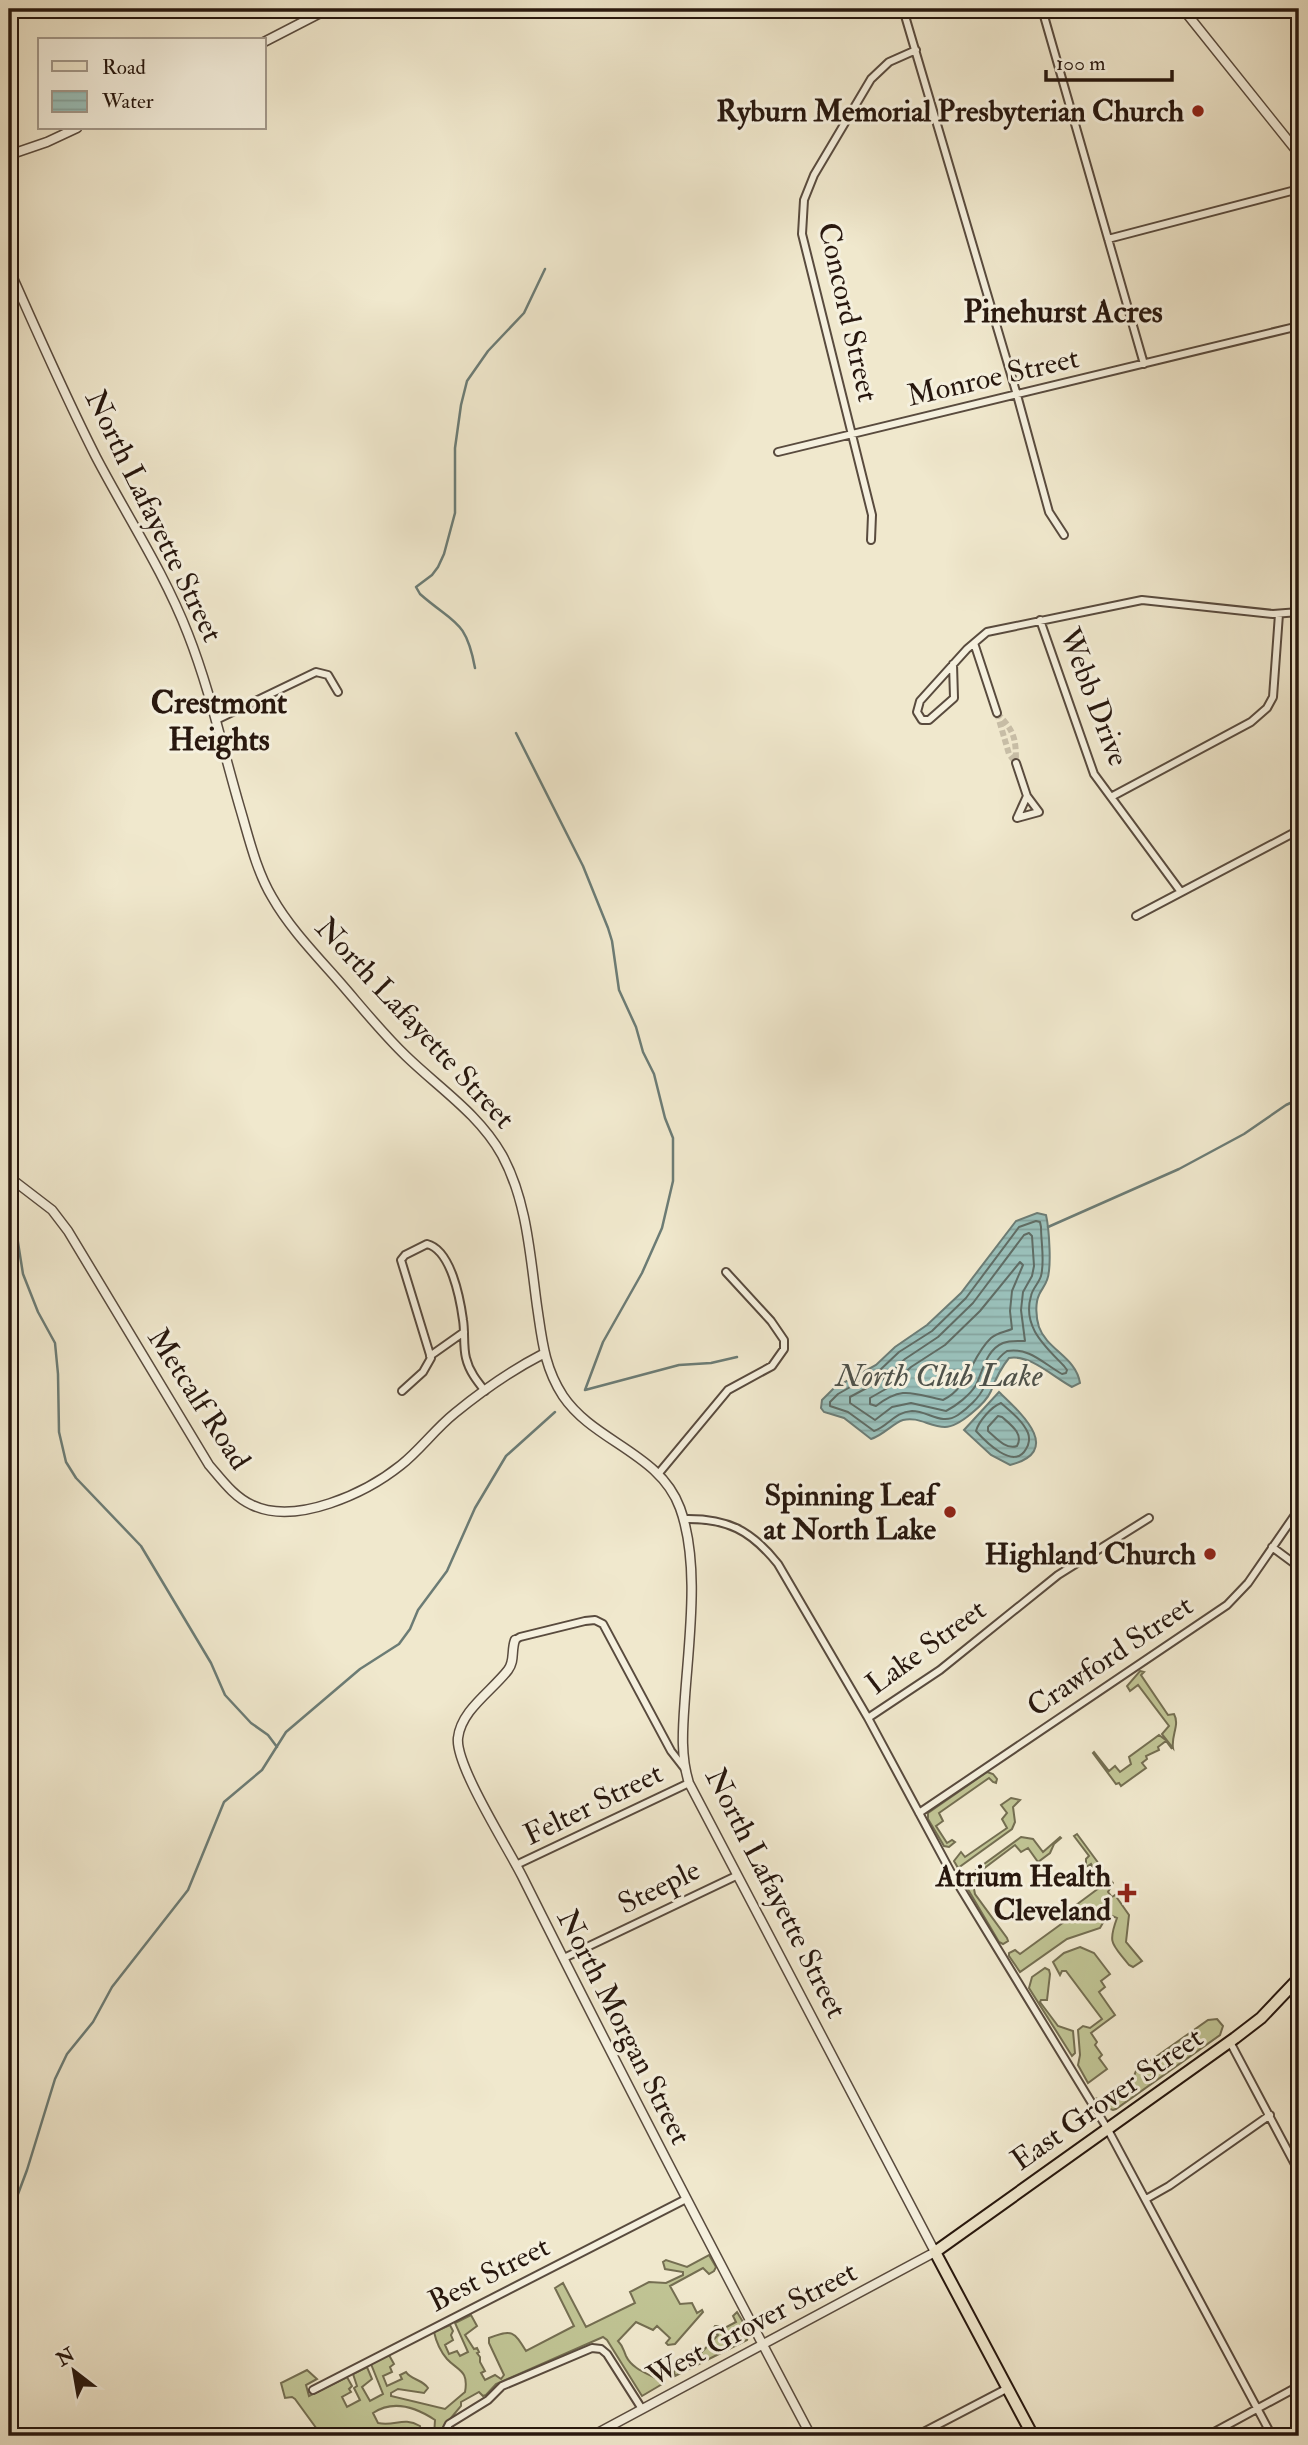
<svg xmlns="http://www.w3.org/2000/svg" width="1308" height="2445" font-family="'IM FELL Double Pica',serif">
	<defs>
		<pattern id="water-rules" width="6" height="5" patternUnits="userSpaceOnUse" patternTransform="scale(1.75)"><rect width="6" height="5" fill="#9ac0ba"/><path d="M0 2.5h6" fill="none" stroke="#85a49f"/></pattern>
	</defs>
	<rect width="100%" height="100%" fill="#f0e8cd"/>
	<filter id="stains"><feTurbulence type="fractalNoise" baseFrequency=".00286" numOctaves="4"/><feColorMatrix values="0 0 0 0 .2 0 0 0 0 .09 0 0 0 0 .02 0 0 0 .5 -.17"/></filter>
	<radialGradient id="worn" r=".72"><stop offset=".6" stop-color="#630" stop-opacity="0"/><stop offset="1" stop-color="#630" stop-opacity=".3"/></radialGradient>
	<path fill="#c0c494" stroke="#746e51" stroke-width="2" d="M1140 1671 1144 1672 1141 1675 1168 1715 1174 1714C1180 1725 1171 1735 1173 1748L1162 1734 1169 1726 1138 1685 1130 1691 1127 1686Z
		M1159 1735 1167 1741 1172 1749 1166 1741 1158 1747 1159 1750 1146 1756 1147 1759 1142 1763 1146 1768 1121 1786 1119 1783 1116 1784 1093 1753 1094 1752 1109 1771 1115 1766 1120 1772 1131 1764 1129 1757Z
		M987 1772 993 1774 997 1779 996 1783 993 1782 989 1778 939 1813 943 1821 936 1826 947 1843 952 1840 955 1842 949 1847 944 1846 928 1819V1813Z
		M1011 1798 1020 1800 1013 1807 1015 1822 1012 1829 958 1868 954 1861 961 1852 965 1857 1007 1828 1002 1819 1007 1813 1001 1805Z
		M1077 1834 1113 1883 1108 1892 1112 1897 1115 1895 1129 1915 1126 1942 1142 1961 1133 1967 1129 1965C1113 1944 1107 1945 1117 1918L1108 1914 1100 1928 1067 1939 1020 1972 1009 1956V1953L1015 1950 1020 1954 1075 1914 1072 1908 1099 1888 1090 1873 1094 1870 1091 1864 1086 1867V1859L1089 1856 1074 1836Z
		M1021 1837 1033 1839 1043 1852 1060 1837 1061 1838 1054 1844 1050 1853 1038 1862 1028 1848 1021 1852 1015 1845 974 1876 978 1882 974 1889 975 1894 1007 1938 1008 1941 1003 1944 999 1942 966 1886 965 1880 969 1875Z
		M1080 1947 1094 1953 1110 1974 1101 1981 1105 1987 1099 1992 1115 2015 1091 2033 1097 2042 1095 2045 1102 2055 1099 2058 1107 2069 1088 2083 1078 2065 1080 2055 1078 2030 1083 2026 1090 2028 1102 2019 1066 1971H1062L1060 1975 1053 1962 1064 1953Z
		M1045 1968 1049 1970 1050 1974 1047 2000H1041L1040 2002 1058 2026 1073 2031 1075 2053 1072 2056 1029 1988 1032 1977Z
		M1217 2019 1223 2026 1220 2035 1116 2109 1113 2110 1104 2107 1098 2099 1105 2101 1132 2081 1136 2071 1208 2020Z
		M709 2255 716 2267 714 2271 709 2274 703 2268 670 2286 680 2304 692 2303 697 2313 702 2310 703 2312 675 2344 668 2345 666 2343 670 2338 657 2326 653 2330 636 2322 618 2341C623 2346 623 2349 626 2356 633 2371 653 2375 664 2383L642 2396 607 2340 603 2337 496 2384 486 2395 483 2396 479 2392 461 2402V2406L445 2425 446 2436H434L435 2420C417 2408 394 2399 373 2413L378 2423C395 2427 403 2416 420 2426L421 2436H403L397 2434 380 2436H322L295 2399 292 2397 285 2398 281 2383 307 2370 317 2379 306 2385 309 2396 347 2377 352 2386 349 2389 351 2392 342 2397 347 2407 360 2400 354 2388 357 2386 353 2374 367 2367 372 2379 362 2387 370 2401 383 2394 371 2364 389 2355 394 2364 390 2367 392 2372 383 2376 387 2386 402 2379 400 2375 406 2372C411 2380 422 2379 428 2388L424 2393 398 2389 391 2393V2396L445 2409 465 2392C469 2370 458 2371 447 2359 441 2352 436 2341 434 2332L450 2325 453 2331 451 2335 453 2340 445 2345 449 2354 457 2351 460 2356 468 2352 455 2323 471 2315 477 2326 465 2335 474 2349 477 2348 479 2352 477 2353 480 2357V2362L485 2371 481 2373 485 2380 495 2375 501 2379 504 2375 489 2343V2338C512 2329 514 2331 526 2351L574 2326 555 2288 563 2283 586 2327 635 2303 630 2292 649 2282 666 2283 683 2275V2272L665 2269 663 2262 666 2260 687 2267Z
		M737 2312 749 2332 747 2340 675 2376 674 2372 684 2361 691 2364 696 2357 693 2351 701 2353 718 2335 713 2330 715 2326H718L721 2330 736 2322 733 2316Z"/>
	<path fill="url(#water-rules)" stroke="#6c7c75" stroke-width="2" d="M1037 1213 1046 1215C1049 1228 1052 1268 1047 1280 1045 1286 1041 1290 1039 1295 1035 1303 1036 1318 1039 1327 1047 1350 1076 1357 1080 1383L1072 1387C1053 1377 1030 1354 1009 1358 1000 1369 996 1378 991 1391 986 1403 959 1427 945 1427 930 1427 918 1416 903 1420 893 1423 884 1435 871 1439L844 1418 824 1412 821 1408 822 1400 834 1388 876 1365 895 1347 927 1325 961 1293 1016 1221Z
		M999 1392C1021 1413 1064 1451 1010 1465L991 1455 964 1430Z"/>
	<g fill="none" stroke-linecap="round" stroke-linejoin="round">
		<path stroke="#606c64" stroke-width="2" d="M1036 1221 1040 1222 1041 1227C1041 1243 1045 1261 1041 1276 1039 1283 1032 1289 1031 1296 1022 1327 1045 1346 1064 1366L1067 1370 1066 1373 1062 1374C1044 1364 1029 1347 1007 1351 994 1360 990 1373 984 1387 980 1397 967 1409 958 1415 941 1426 929 1411 912 1411 894 1412 889 1426 874 1431L848 1412 830 1406V1402L838 1394 880 1370 899 1352 932 1331 966 1298 1019 1227Z
			M1029 1233 1032 1236 1034 1266 1032 1276 1023 1292 1021 1310 1025 1341C1019 1341 1010 1340 1003 1343 986 1350 983 1371 976 1385 970 1395 956 1406 946 1411L911 1403 892 1407 875 1420 850 1403V1397L885 1378 905 1359 938 1337 973 1303 1024 1235Z
			M1020 1262 1023 1265 1012 1291 1010 1311 1012 1329C1005 1332 997 1333 991 1338 971 1356 969 1388 943 1400 913 1394 903 1385 876 1406L870 1404V1398L891 1386 911 1367 945 1345 980 1311Z
			M1001 1403C1010 1411 1023 1421 1028 1433 1030 1438 1029 1445 1026 1449 1014 1471 985 1441 976 1431 979 1421 991 1407 1001 1403Z
			M998 1416 1002 1417C1011 1425 1024 1434 1017 1446 1006 1450 996 1438 988 1431V1427Z"/>
		<path stroke="#6c7c75" stroke-width="2.5" d="M475 668C466 619 454 624 420 594L416 587 432 575 438 567 444 554 455 513V448L461 405 467 381 488 351 524 313 545 269
			M516 733 583 866 608 928 612 941 619 990 636 1027 643 1052 654 1074 665 1118 673 1138V1181L662 1228 642 1273 603 1342 585 1390 679 1365 711 1363 737 1357
			M9 1152 10 1156
			M15 1209 16 1230 23 1274 38 1312 55 1343 58 1374 59 1432 66 1462 76 1478 141 1546 211 1663 225 1695 251 1723 268 1735 277 1747
			M1048 1227 1179 1169 1244 1134 1286 1105 1299 1099
			M9 2277 15 2202 27 2170 55 2079 67 2054 93 2022 112 1987 188 1890 224 1802 262 1770 286 1732 360 1669 399 1644 410 1629 418 1610 447 1571 475 1508 506 1456 555 1412"/>
		<path stroke="#c8bea7" stroke-width="6" stroke-dasharray="6 3" stroke-linecap="butt" d="M997 713C1014 731 1016 737 1016 763
			M997 713 1009 754 1016 763"/>
		<defs>
			<path id="minor" d="M903 9 1017 395 1049 512 1064 535
				M1042 9 1144 364
				M1108 239 1299 189
				M778 452 1299 326
				M871 540 872 515 802 234 804 200 814 175 871 79 889 62 916 50
				M1040 620 1094 774 1181 892
				M974 643 997 713
				M953 664 954 698 929 720H922L917 712 920 701 967 649 987 632 1142 600 1273 614 1299 612
				M216 720 316 672 328 675 338 692
				M1016 763 1027 796 1017 818
				M1111 797 1251 722 1267 708 1273 697 1279 614
				M1017 818 1039 812 1027 796
				M1136 916 1299 830
				M430 1356 464 1332
				M402 1391 423 1372 431 1358 401 1260 405 1255 427 1244C451 1250 460 1298 463 1320 465 1332 463 1346 466 1358 469 1371 477 1381 485 1391
				M659 1473 728 1390 772 1366 784 1349V1340L771 1321 726 1272
				M684 1519C727 1518 751 1530 778 1564L868 1718 953 1876 1107 2128 1272 2436
				M1272 1547 1299 1567
				M515 1640 520 1637 585 1621 595 1620 603 1624 671 1751 685 1769
				M868 1718 940 1670 1058 1575 1149 1518
				M919 1813 1227 1605 1248 1583 1299 1509
				M516 1865 689 1783
				M564 1958 736 1876
				M1230 2042 1299 2172
				M1146 2199 1169 2186 1270 2115
				M313 2390 686 2199
				M449 2436 446 2430 449 2424 488 2400 502 2386 592 2348 601 2349 607 2354 642 2409
				M916 2436 1008 2388
				M1207 2436 1299 2386"/>
			<path id="tertiary" d="M1183 9 1299 154
				M264 42 328 9
				M9 155 47 142 77 128
				M9 269C37 332 65 396 96 457 127 516 164 572 188 634 210 690 223 750 240 808 249 838 256 870 272 897 289 927 314 953 337 979 359 1004 381 1032 406 1056 439 1088 479 1114 502 1155 527 1201 530 1255 537 1306 542 1339 544 1367 563 1396 594 1442 660 1453 680 1508 700 1563 689 1639 685 1697 683 1726 680 1755 689 1783L935 2252 592 2436
				M9 1177 52 1210 68 1231 209 1465C222 1480 234 1497 252 1505 296 1526 366 1493 401 1465 420 1450 435 1429 455 1413 482 1391 512 1370 543 1354
				M515 1640C511 1651 515 1661 508 1670 492 1691 461 1710 458 1738 455 1765 508 1848 522 1876 616 2064 713 2251 811 2436"/>
			<path id="primary" d="M1033 2436 935 2252 1235 2038 1261 2018 1299 1978"/>
		</defs>
		<use href="#minor" stroke="#594b3e" stroke-width="10"/>
		<use href="#tertiary" stroke="#594b3e" stroke-width="11"/>
		<use href="#primary" stroke="#27170e" stroke-width="14"/>
		<use href="#minor" stroke="#f5f0de" stroke-width="6"/>
		<use href="#tertiary" stroke="#f5f0de" stroke-width="8"/>
		<use href="#primary" stroke="#f0e8cd" stroke-width="10"/>
	</g>
	<g fill="#8f2418" stroke="#f5f0de" stroke-width="2.5">
		<circle cx="1198" cy="111" r="7"/>
		<circle cx="950" cy="1512" r="7"/>
		<circle cx="1210" cy="1554" r="7"/>
		<path d="M1123.5 1882.5h7v7h7v7h-7v7h-7v-7h-7v-7h7z"/>
	</g>
	<g text-anchor="middle" dominant-baseline="central" stroke-width="6" stroke-linejoin="round" paint-order="stroke">
		<g font-size="30" font-weight="bold" fill="#27170e" stroke="#f5f0de" text-anchor="end">
			<text x="1184" y="111">Ryburn Memorial Presbyterian Church</text>
			<text x="936" y="1495">Spinning Leaf<tspan x="936" dy="34">at North Lake</tspan></text>
			<text x="1196" y="1554">Highland Church</text>
			<text x="1111" y="1876">Atrium Health<tspan x="1111" dy="34">Cleveland</tspan></text>
		</g>
		<g font-size="30" fill="#27170e" stroke="#f5f0de">
			<text transform="translate(848 312) rotate(77)">Concord Street</text>
			<text transform="translate(993 377) rotate(-13)">Monroe Street</text>
			<text transform="translate(154 516) rotate(64)">North Lafayette Street</text>
			<text transform="translate(1094 697) rotate(69)">Webb Drive</text>
			<text transform="translate(415 1023) rotate(47)">North Lafayette Street</text>
			<text transform="translate(199 1399) rotate(57)">Metcalf Road</text>
			<text transform="translate(926 1647) rotate(-36)">Lake Street</text>
			<text transform="translate(1110 1656) rotate(-34)">Crawford Street</text>
			<text transform="translate(593 1804) rotate(-26)">Felter Street</text>
			<text transform="translate(659 1887) rotate(-26)">Steeple</text>
			<text transform="translate(776 1893) rotate(63)">North Lafayette Street</text>
			<text transform="translate(624 2027) rotate(63)">North Morgan Street</text>
			<text transform="translate(1107 2099) rotate(-35)">East Grover Street</text>
			<text transform="translate(489 2274) rotate(-27)">Best Street</text>
			<text transform="translate(752 2324) rotate(-28)">West Grover Street</text>
		</g>
		<g font-size="32" font-weight="bold" fill="#27170e" stroke="#f5f0de">
			<text x="1063" y="312">Pinehurst Acres</text>
			<text x="219" y="703">Crestmont<tspan x="219" dy="37">Heights</tspan></text>
		</g>
		<g font-size="32" font-style="italic" fill="#4f524a" stroke="#f5f0de">
			<text x="939" y="1376">North Club Lake</text>
		</g>
	</g>
	<rect width="1308" height="2445" fill="none" stroke="#f0e8cd" stroke-width="35"/>
	<rect x="10" y="10" width="1287" height="2424" fill="none" stroke="#27170e" stroke-width="3.5"/>
	<rect x="18" y="18" width="1273" height="2410" fill="none" stroke="#27170e" stroke-width="2"/>
	<rect x="38" y="38" width="228" height="91" fill="#f5f0de" stroke="#a3998b" stroke-width="2"/>
	<rect x="52" y="61" width="35" height="10" fill="#f0e8cd" stroke="#a3998b" stroke-width="2"/>
	<text x="102" y="74" font-size="21" fill="#27170e">Road</text>
	<rect x="52" y="91" width="35" height="21" fill="url(#water-rules)" stroke="#a3998b" stroke-width="2"/>
	<text x="102" y="108" font-size="21" fill="#27170e">Water</text>
	<g transform="translate(74 2371) rotate(329)" stroke="#f5f0de" stroke-width="5" paint-order="stroke">
	<path d="M0-5L12 26L0 18L-12 26Z" fill="#27170e"/>
	<text y="-10" font-size="19" font-weight="bold" text-anchor="middle" fill="#27170e">N</text>
	</g>
	<path d="M1046 70v10h126v-10" fill="none" stroke="#27170e" stroke-width="3.5"/>
	<text x="1056" y="70" font-size="21" fill="#27170e" stroke="#f5f0de" stroke-width="5" paint-order="stroke">100 m</text>
	<rect width="100%" height="100%" filter="url(#stains)"/>
	<rect width="100%" height="100%" fill="url(#worn)"/>
</svg>
